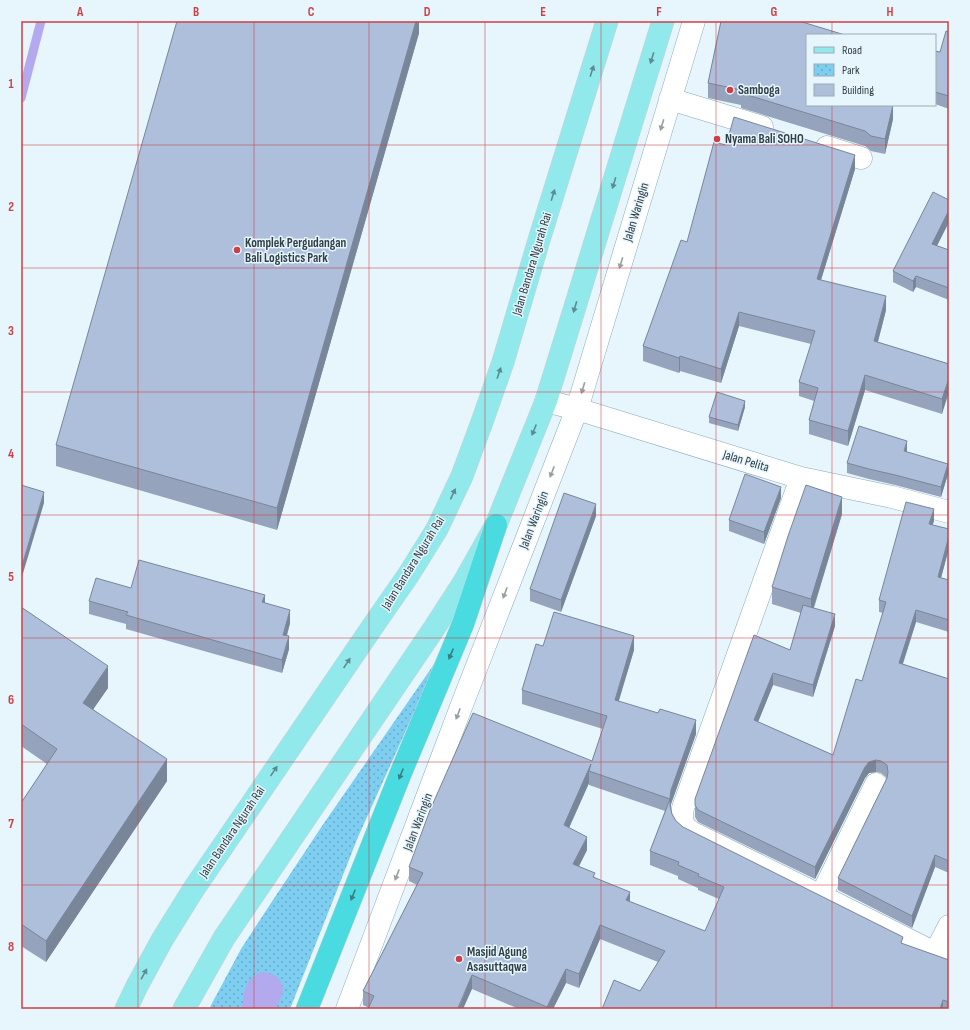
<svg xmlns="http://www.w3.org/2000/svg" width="970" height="1030" font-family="'Sofia Sans Condensed',sans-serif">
	<defs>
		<pattern id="park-dots" width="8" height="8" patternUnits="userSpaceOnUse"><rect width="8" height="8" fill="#7ecef2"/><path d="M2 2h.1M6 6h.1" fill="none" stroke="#68a9c6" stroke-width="1.8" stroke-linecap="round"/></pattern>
	</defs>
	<rect width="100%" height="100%" fill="#e7f5fc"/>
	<path fill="url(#park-dots)" d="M439 657 358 837 290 1009H209L241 949 271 903 322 826Z"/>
	<path fill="#b3a9ee" d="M261 972C285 973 289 992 274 1009H242C245 991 243 981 261 972Z"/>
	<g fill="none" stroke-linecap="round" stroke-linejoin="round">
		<path stroke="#b3a9ee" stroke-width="9" d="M21 98 41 21"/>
		<defs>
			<path id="minor" d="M670 99 762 127
				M827 147 861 158
				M546 401 577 409 801 478 892 497 949 512
				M801 478 683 808C681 819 681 824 691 832L821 896 949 960
				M821 896 876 784
				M935 953 949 926
				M347 1009 461 707 577 409 694 21"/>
			<path id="major" d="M126 1009 137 986 162 940 193 890 375 623 409 574 437 529 462 476 482 422 503 362 539 240 607 21
				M184 1009 224 938 433 630 464 582 496 525 546 401 663 21"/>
			<path id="highway" d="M307 1009 400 775 463 624 496 525"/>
		</defs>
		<use href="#minor" stroke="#87aaba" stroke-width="23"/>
		<use href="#major" stroke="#cdd1d3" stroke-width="23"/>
		<use href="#highway" stroke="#cdd1d3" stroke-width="23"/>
		<use href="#minor" stroke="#fff" stroke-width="22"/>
		<use href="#major" stroke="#92e9ec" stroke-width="22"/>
		<use href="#highway" stroke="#49dbdf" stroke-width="22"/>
	</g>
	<path fill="#95a4bc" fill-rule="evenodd" d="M419 21V33L277 530 56 466V445Z
		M721 21 807 105 893 119 885 154 871 151 865 146 741 108V105L708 98V83Z
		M949 32V109L935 104V51L940 52Z
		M726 145 855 169 821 280 886 310 878 342 949 364 942 414 865 390 848 446 809 434V420L814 401 799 396V382L811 344 739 326 721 383 680 371 679 373 643 361V346L687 242Z
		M949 200V222L937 246 949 250V300L916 287 913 292 893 282V271Z
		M745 407 738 431 709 423V417Z
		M907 451V452L948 474 941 497 895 485 869 479 847 473V463Z
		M781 498 764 544 729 531V520Z
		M842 514 814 608 835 626 813 697 773 685 758 722 833 755 862 681 883 613 879 612V600L934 521 932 525 949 529V548L941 578 949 580V632L916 622 903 664 949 679V873L935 867 912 928 838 890V878L887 778 881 773 876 772 869 773 865 778 815 879 698 822 695 817V805L754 635 790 650 801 613 772 604V587Z
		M596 516 561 612 530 601V589Z
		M131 588 265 603 290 623 287 636 289 649 282 673 126 629V624L89 614V601Z
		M21 607 108 688 93 709 167 781 46 962 21 946V803L47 764 21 746Z
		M543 646 634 650 618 701 696 734 671 804 670 809 672 814 676 821 683 827 903 944 949 960V1009H602L640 991 658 962 600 939 579 988 566 983 553 1009H519L472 989 369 1008 363 1005V991L417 885 409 881V867L592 761 603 729 522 704V690ZM589 783V785L665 811 650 851V865L678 876V879L698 888V890L719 899 705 931 630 902 579 866 587 850 569 828Z"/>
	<path fill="#798699" d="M416 21H419V33L277 530V508Z
		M893 105V119L885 154V139Z
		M855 155V169L817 293V279Z
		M949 210V222L932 255V244Z
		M916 276V287L913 292V281Z
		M886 296V310L874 356V341Z
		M739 312V326L721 383V369Z
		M680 356V371L679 373V358Z
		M865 375V390L848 446V431Z
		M949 378V392L942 414V399Z
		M745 401V407L738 431V425Z
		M907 441V451L904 461V451Z
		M948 464V474L941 497V487Z
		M781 487V498L764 544V532Z
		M44 492V503L21 580V569Z
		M842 497V514L811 616V599Z
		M596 504V516L561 612V600Z
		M934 509V521L929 536V524Z
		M949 536V548L938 589V577Z
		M265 595V609L262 602Z
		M290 610V623L283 648V635Z
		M916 610V622L899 675V663Z
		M835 614V626L813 697V685Z
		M289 636V649L282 673V660Z
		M634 636V650L615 714V700Z
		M108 666V688L83 724V703Z
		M773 673V685L754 732V720Z
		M696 720V734L671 804 670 810V797L671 790Z
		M167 759V781L46 962V941Z
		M876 760V772L869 773 865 778 815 879V867L865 767 869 762Z
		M591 764 589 771V783L564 839V825Z
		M587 837V850L573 878V864Z
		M935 855V867L912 928V916Z
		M630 892V906L626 900Z
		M600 925V939L579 988V974Z
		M566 969V983L553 1009H547V1007Z
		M472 975V989L463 1009H458Z
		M943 1000V1009H940Z"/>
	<path fill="#adbfdb" stroke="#798699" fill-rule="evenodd" d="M177 21H416L277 508 56 445Z
		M721 21H799L845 35H807V105H893L885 139 871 136 865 131 741 93 742 90 708 83Z
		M946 31 949 32V96L935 92V51L940 52Z
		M734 117 855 155 817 279 886 296 874 341 949 364V378L942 399 865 375 848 431 809 420 818 388 799 382 815 331 739 312 721 369 680 356 679 358 643 346 681 240 687 242 714 142 726 145Z
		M933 192 949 200V210L932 244 949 250V288L916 276 913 281 893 271Z
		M717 392 745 401 738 425 709 417Z
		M859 426 907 441 904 451 948 464 941 487 895 475 869 469 847 463Z
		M745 474 781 487 764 532 729 520Z
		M21 485 44 492 21 569Z
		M806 485 842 497 811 599 772 587 788 536Z
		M564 493 596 504 561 600 530 589Z
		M906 502 934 509 929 524 949 529V536L938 577 949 580V620L916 610 899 663 949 679V861L935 855 912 916 838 878 887 778 888 772 887 765 881 761 876 760 869 762 865 767 815 867 698 810 695 805V799L754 635 790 650 803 605 835 614 813 685 773 673 754 720 833 755 856 679 862 681 886 602 879 600Z
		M139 560 265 595 262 602 290 610 283 635 289 636 282 660 126 615 128 612 89 601 96 578 131 588Z
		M21 607 108 666 83 703 167 759 46 941 21 924V803L57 749 21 724Z
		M554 612 634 636 615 700 658 713 660 709 696 720 671 790 670 797V806L672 814 676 821 683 827 903 937 901 943 949 960V1002L943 1000 940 1009H602L614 980 640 991 665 951 600 925 579 974 566 969 547 1007 472 975 458 1008 459 1009H368L374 996 363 991 423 873 409 867 430 810 473 713 592 761 607 716 522 690 536 644 543 646ZM591 764 589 771 670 799 650 851 679 862 678 865 699 874 698 876 724 887 705 931 626 900 630 892 593 877 595 873 573 864 587 837 564 825Z"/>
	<defs><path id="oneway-solid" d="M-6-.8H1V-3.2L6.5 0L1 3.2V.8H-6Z"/></defs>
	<g fill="#5c8c91">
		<use href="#oneway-solid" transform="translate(652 58) rotate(107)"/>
		<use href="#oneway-solid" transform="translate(592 71) rotate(-72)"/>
		<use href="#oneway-solid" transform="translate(614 183) rotate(107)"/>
		<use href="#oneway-solid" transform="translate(553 195) rotate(-73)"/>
		<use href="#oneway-solid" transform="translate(575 307) rotate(107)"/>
		<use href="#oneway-solid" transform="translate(499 373) rotate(-71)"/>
		<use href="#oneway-solid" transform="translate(534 430) rotate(112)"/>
		<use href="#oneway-solid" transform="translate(453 494) rotate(-65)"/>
		<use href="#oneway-solid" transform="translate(347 663) rotate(-56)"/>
		<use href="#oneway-solid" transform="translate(274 771) rotate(-56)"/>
		<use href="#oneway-solid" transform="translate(144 974) rotate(-61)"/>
	</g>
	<g fill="#989fa2">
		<use href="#oneway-solid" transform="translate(662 125) rotate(107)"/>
		<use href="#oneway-solid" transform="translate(621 263) rotate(107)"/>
		<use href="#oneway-solid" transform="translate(583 388) rotate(107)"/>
		<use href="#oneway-solid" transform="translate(552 472) rotate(111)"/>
		<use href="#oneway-solid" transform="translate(505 593) rotate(111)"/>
		<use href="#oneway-solid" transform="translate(458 714) rotate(111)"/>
		<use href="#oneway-solid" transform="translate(397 875) rotate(111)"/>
	</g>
	<g fill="#3a7d83">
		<use href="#oneway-solid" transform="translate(451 654) rotate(113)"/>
		<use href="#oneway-solid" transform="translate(401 774) rotate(112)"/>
		<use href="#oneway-solid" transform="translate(353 895) rotate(112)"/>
	</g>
	<path fill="none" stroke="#ce3f43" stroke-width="1" stroke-opacity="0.55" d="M138 21V1009M254 21V1009M369 21V1009M485 21V1009M601 21V1009M716 21V1009M832 21V35M832 105V1009M21 145H949M21 268H949M21 392H949M21 515H949M21 638H949M21 762H949M21 885H949"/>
	<g fill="#ce3f43" stroke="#e7f5fc" stroke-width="1.5">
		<circle cx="730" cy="90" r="4"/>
		<circle cx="717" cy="139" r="4"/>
		<circle cx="237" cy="250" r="4"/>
		<circle cx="459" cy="959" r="4"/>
	</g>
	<g text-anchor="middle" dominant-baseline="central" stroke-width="3" stroke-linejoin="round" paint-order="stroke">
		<g font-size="13" font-weight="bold" fill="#303f46" stroke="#e7f5fc" text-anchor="start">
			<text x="738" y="90">Samboga</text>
			<text x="725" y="139">Nyama Bali SOHO</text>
			<text x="245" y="243">Komplek Pergudangan<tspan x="245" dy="15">Bali Logistics Park</tspan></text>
			<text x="467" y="952">Masjid Agung<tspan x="467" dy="15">Asasuttaqwa</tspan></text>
		</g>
		<g font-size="13" fill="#303f46" stroke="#e7f5fc">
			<text transform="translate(636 212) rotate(-73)">Jalan Waringin</text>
			<text transform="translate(532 264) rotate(-73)">Jalan Bandara Ngurah Rai</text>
			<text transform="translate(746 461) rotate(17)">Jalan Pelita</text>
			<text transform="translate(534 520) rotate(-69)">Jalan Waringin</text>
			<text transform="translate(413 563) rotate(-58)">Jalan Bandara Ngurah Rai</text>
			<text transform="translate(418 822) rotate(-69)">Jalan Waringin</text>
			<text transform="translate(232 832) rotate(-56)">Jalan Bandara Ngurah Rai</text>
		</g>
	</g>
	<rect width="970" height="1030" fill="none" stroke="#e7f5fc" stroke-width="44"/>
	<rect x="806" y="34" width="130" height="72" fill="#e7f5fc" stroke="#9eacb3"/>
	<rect x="814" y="47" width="20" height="6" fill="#92e9ec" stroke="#9eacb3"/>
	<text x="842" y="54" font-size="12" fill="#303f46">Road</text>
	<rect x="814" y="64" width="20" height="12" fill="url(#park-dots)" stroke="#9eacb3"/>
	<text x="842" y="74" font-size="12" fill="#303f46">Park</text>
	<rect x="814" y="84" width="20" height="12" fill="#adbfdb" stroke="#9eacb3"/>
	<text x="842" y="94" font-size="12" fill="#303f46">Building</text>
	<rect x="22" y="22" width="926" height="986" fill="none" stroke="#ce3f43" stroke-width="1.5"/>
	<g font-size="13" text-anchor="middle" font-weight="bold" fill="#ce3f43">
		<text x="80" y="16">A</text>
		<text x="196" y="16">B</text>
		<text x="311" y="16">C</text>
		<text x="427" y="16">D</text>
		<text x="543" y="16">E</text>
		<text x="659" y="16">F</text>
		<text x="774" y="16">G</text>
		<text x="890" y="16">H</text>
		<text x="11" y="88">1</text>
		<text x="11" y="211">2</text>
		<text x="11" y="335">3</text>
		<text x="11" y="458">4</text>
		<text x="11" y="581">5</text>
		<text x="11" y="704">6</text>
		<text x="11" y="828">7</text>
		<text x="11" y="951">8</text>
	</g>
</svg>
